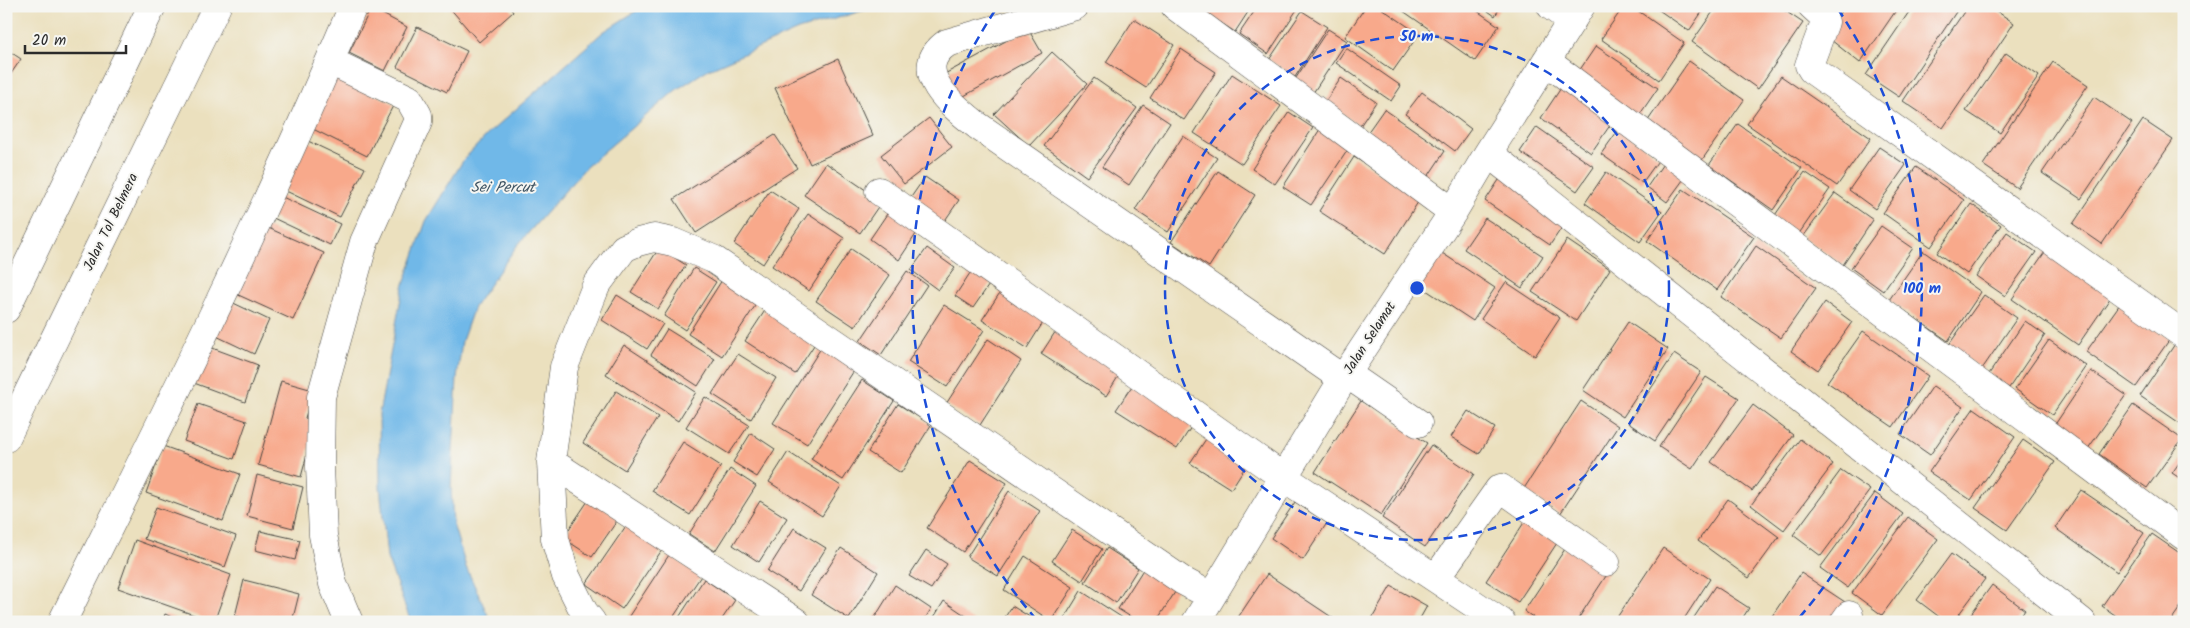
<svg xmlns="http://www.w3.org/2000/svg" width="2190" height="628" font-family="Kalam,sans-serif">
	<rect width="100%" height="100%" fill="#f6f6f2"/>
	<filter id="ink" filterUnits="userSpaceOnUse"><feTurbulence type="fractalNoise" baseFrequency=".02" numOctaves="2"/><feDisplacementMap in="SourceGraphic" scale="10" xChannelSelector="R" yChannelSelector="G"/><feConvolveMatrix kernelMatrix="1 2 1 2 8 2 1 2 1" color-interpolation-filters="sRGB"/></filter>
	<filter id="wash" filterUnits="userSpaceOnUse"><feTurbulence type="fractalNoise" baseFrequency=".0096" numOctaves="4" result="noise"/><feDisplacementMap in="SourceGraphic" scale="20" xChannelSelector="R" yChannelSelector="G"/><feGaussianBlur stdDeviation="1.12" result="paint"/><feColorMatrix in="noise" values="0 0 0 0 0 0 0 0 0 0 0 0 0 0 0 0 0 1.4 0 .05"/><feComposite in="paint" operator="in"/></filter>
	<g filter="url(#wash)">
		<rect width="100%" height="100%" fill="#ebe0be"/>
		<path fill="#70b8e8" stroke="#4e728a" d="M644 6H878L798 30 707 70 676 90 586 167 516 247 474 307 462 341 457 378 451 487 453 524 466 567 491 622H411L387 558 380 486 379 414 403 287 426 221 464 159 489 133 603 32Z"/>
		<g id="blocks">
			<path fill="#f8a98b" d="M448 6H509L513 12 479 42Z
				M1211 6H1252L1235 32 1206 13Z
				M1258 6H1295L1298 8 1268 54 1239 34Z
				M1366 6H1378L1419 34 1393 71 1345 37Z
				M1396 6H1470L1499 26 1475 61Z
				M1481 6H1501L1495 16Z
				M1624 6H1631L1684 43 1659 80 1601 39Z
				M1653 6H1700L1704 9 1689 31Z
				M1717 6H1778L1803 23 1758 89 1692 42Z
				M1844 6H1899L1860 63 1826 36Z
				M1913 6H1960L1899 97 1866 75Z
				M1968 6H1989L2014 23 1943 128 1903 101Z
				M371 8 407 27 385 71 349 53Z
				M1302 11 1327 27 1295 77 1269 60Z
				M1134 19 1174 45 1146 88 1106 62Z
				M417 27 467 51 447 92 397 67Z
				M1028 29 1042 53 953 102 939 77Z
				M1328 29 1347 41 1311 96 1292 84Z
				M1596 46 1658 88 1638 117 1577 74Z
				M1346 48 1401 86 1391 101 1336 63Z
				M6 49 21 59 6 81Z
				M1181 49 1216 72 1184 120 1150 98Z
				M1052 52 1087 84 1029 146 994 114Z
				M2006 53 2039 76 2000 133 1966 111Z
				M838 59 873 136 810 164 775 88Z
				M1689 61 1744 100 1702 160 1647 122Z
				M2053 62 2088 85 2017 188 1983 165Z
				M335 74 394 104 367 156 309 127Z
				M1232 74 1281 106 1242 164 1194 133Z
				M1781 76 1871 138 1837 186 1747 124Z
				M1094 78 1137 108 1087 177 1044 146Z
				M1341 78 1376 102 1360 126 1325 102Z
				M1563 85 1613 121 1591 153 1541 118Z
				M1422 92 1471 129 1455 151 1405 114Z
				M2094 97 2132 123 2081 199 2042 173Z
				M1143 105 1170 123 1129 185 1102 167Z
				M1384 109 1445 151 1427 178 1365 136Z
				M1289 112 1313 128 1275 184 1252 169Z
				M929 118 952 147 904 184 881 155Z
				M2143 120 2173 140 2102 244 2073 224Z
				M1738 124 1802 168 1773 210 1709 165Z
				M1322 126 1351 145 1311 205 1283 187Z
				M1537 127 1594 167 1577 191 1520 152Z
				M1619 129 1660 158 1642 183 1601 154Z
				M775 135 797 168 696 233 674 199Z
				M1183 136 1217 158 1168 232 1135 210Z
				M308 141 365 168 340 217 284 190Z
				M1879 147 1906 165 1875 209 1849 190Z
				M1354 157 1420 199 1385 254 1319 211Z
				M1665 161 1686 176 1667 202 1647 187Z
				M826 163 882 201 860 233 804 195Z
				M1916 167 1964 200 1931 247 1883 213Z
				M1218 171 1255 195 1209 267 1171 242Z
				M1606 172 1662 211 1640 242 1585 203Z
				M1805 172 1830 189 1798 235 1773 218Z
				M1503 174 1569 217 1550 245 1485 201Z
				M925 177 959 200 939 229 905 206Z
				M1683 189 1754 237 1717 290 1647 241Z
				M770 190 799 209 763 264 734 244Z
				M1835 193 1873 220 1843 265 1803 237Z
				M276 194 340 224 330 245 267 215Z
				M1971 204 2001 225 1967 274 1937 253Z
				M891 208 920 228 899 260 870 239Z
				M808 214 844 238 809 291 772 266Z
				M1485 218 1543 256 1522 288 1464 249Z
				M264 226 324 253 293 320 234 293Z
				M1881 226 1913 248 1883 291 1851 268Z
				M2007 232 2036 252 2005 296 1976 276Z
				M1567 240 1610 269 1576 321 1532 292Z
				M1756 246 1816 288 1781 338 1721 297Z
				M659 248 686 265 658 309 631 292Z
				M927 248 955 268 938 290 911 270Z
				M851 249 890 275 855 327 816 301Z
				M2047 249 2113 294 2078 345 2012 299Z
				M1923 251 1981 292 1948 341 1889 300Z
				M1442 253 1495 288 1473 321 1420 286Z
				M694 268 716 282 685 330 664 316Z
				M972 270 991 282 973 308 955 296Z
				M907 271 927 285 881 355 860 341Z
				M722 280 757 303 722 356 688 334Z
				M1506 282 1560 318 1535 356 1481 319Z
				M1005 285 1049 313 1027 348 982 320Z
				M617 295 663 324 647 349 602 320Z
				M1984 295 2017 318 1982 369 1948 346Z
				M225 299 269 320 254 354 208 332Z
				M1825 302 1852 322 1818 370 1791 351Z
				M2120 304 2170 339 2136 387 2086 352Z
				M944 305 984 330 947 387 908 362Z
				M768 306 818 339 795 374 745 341Z
				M2025 321 2045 335 2009 388 1989 374Z
				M1628 322 1668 349 1623 417 1583 390Z
				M1061 323 1126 364 1106 396 1041 354Z
				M667 329 715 359 698 386 651 355Z
				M1863 331 1928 376 1893 427 1827 382Z
				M988 339 1021 361 980 425 946 404Z
				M2049 340 2086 366 2052 415 2015 389Z
				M2175 344 2184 350V426L2140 396Z
				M624 345 696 392 678 421 606 374Z
				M207 346 258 365 245 402 194 383Z
				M821 348 855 369 807 444 773 423Z
				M738 354 776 378 751 419 712 394Z
				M1674 354 1701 372 1655 441 1628 423Z
				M2091 371 2126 395 2087 450 2054 426Z
				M1140 374 1200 413 1177 449 1116 410Z
				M1706 377 1739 398 1692 469 1659 447Z
				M862 380 894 401 843 480 811 459Z
				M281 381 313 390 305 418 316 422 301 477 258 465Z
				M1933 386 1963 407 1930 455 1900 434Z
				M616 391 658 417 625 470 583 443Z
				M705 397 749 425 729 454 686 427Z
				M1361 401 1427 443 1381 515 1315 472Z
				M1581 401 1618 426 1560 514 1523 490Z
				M198 404 247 421 234 459 184 441Z
				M898 404 931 425 901 473 868 452Z
				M1753 405 1793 435 1752 491 1711 462Z
				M2133 405 2182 439 2147 488 2099 454Z
				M1974 408 2015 437 1971 500 1929 472Z
				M1468 411 1495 428 1479 454 1451 437Z
				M1214 427 1254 453 1231 489 1190 463Z
				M751 433 775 449 757 477 733 462Z
				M1800 439 1833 464 1784 530 1751 505Z
				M2023 440 2055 462 2007 530 1975 508Z
				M683 442 721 466 690 515 652 491Z
				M1431 445 1474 474 1425 547 1382 518Z
				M163 446 240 474 223 521 146 493Z
				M788 452 841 486 822 516 769 482Z
				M2184 456V481L2172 473Z
				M970 460 1007 483 963 552 927 528Z
				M730 469 756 486 715 551 689 534Z
				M1841 470 1870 490 1821 556 1793 535Z
				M257 475 303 487 293 528 247 516Z
				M2081 490 2144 533 2117 572 2055 528Z
				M1009 491 1040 511 998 576 967 557Z
				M1875 493 1903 514 1848 588 1820 568Z
				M590 498 619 518 592 557 563 538Z
				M1728 499 1779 537 1749 578 1698 541Z
				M760 501 787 518 759 562 733 545Z
				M1295 502 1327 523 1303 560 1271 538Z
				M156 507 236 536 225 567 144 539Z
				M1908 517 1938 539 1882 615 1852 593Z
				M1527 518 1559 540 1518 602 1486 581Z
				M628 523 664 547 622 609 586 584Z
				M794 528 826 548 799 591 767 571Z
				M1072 530 1102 549 1082 581 1052 561Z
				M260 531 300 540 295 560 255 550Z
				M2152 534 2184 556V602L2170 622H2125L2102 606Z
				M135 540 231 575 214 622 118 588Z
				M1567 546 1608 573 1576 622H1540L1524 611Z
				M841 548 878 572 849 619 811 595Z
				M1107 548 1138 568 1116 603 1085 582Z
				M1663 548 1710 579 1682 622H1614Z
				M926 550 947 564 931 589 909 576Z
				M1951 554 1985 579 1953 622H1946L1917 600Z
				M669 555 701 576 670 622H625Z
				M1025 556 1073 587 1051 621 1004 590Z
				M1144 568 1177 589 1156 622H1139L1118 609Z
				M1801 573 1845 602 1831 622H1768Z
				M1267 574 1333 618 1330 622H1242L1237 619Z
				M704 579 735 600 720 622H676Z
				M244 580 299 594 292 622H258L235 616Z
				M895 585 931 609 923 622H872Z
				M1992 585 2025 610 2017 622H1965Z
				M1391 586 1427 606 1418 622H1370Z
				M1715 586 1749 608 1740 622H1691Z
				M1081 591 1129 622H1062Z
				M944 601 975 622H931Z
				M1012 606 1038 622H1002Z
				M165 614 183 622H162Z"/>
		</g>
	</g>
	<g filter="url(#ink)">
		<use href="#blocks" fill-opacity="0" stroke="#484641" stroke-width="1"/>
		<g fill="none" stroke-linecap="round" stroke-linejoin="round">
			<defs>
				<path id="street" d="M1075 6 947 43C907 71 954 107 978 126L1343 379
					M1175 6 1453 212
					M1551 6 1572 21
					M1812 6 1823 16 1825 22 1809 65 1812 70 2184 335
					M330 61 409 99 418 115V122L364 242 321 397 320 467 323 535 333 584 349 622
					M1546 61 2184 536
					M1488 153 2082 622
					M879 191 1283 477 1501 622
					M1347 374 1418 423
					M551 462 796 622
					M1436 578 1499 489 1501 488 1606 562
					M62 622C163 419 265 215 353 6
					M592 622 584 612 566 576 555 539 551 462 564 367 596 286 624 248 638 242 654 238 673 242 713 259 1183 581 1211 596
					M1196 622 1343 379 1453 212 1488 153 1581 6
					M1844 622 1849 615"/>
				<path id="highway" d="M6 309 152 6
					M6 438 217 6"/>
			</defs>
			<use href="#street" stroke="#484641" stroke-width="29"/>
			<use href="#highway" stroke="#484641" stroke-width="29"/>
			<use href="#street" stroke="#fff" stroke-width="28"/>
			<use href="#highway" stroke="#fff" stroke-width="28"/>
		</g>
	</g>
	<g fill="none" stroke="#1d4ed8" stroke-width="2.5" stroke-dasharray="9 6">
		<circle cx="1417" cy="288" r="252"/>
		<path d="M1036 619A505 505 0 0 1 996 9M1838 9A505 505 0 0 1 1798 619"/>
	</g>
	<g text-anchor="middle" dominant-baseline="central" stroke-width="4" stroke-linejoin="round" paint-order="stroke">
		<g font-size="14" fill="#2b2b2b" stroke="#f6f6f2">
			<text transform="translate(111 222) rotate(-64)">Jalan Tol Belmera</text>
			<text transform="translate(1370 338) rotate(-57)">Jalan Selamat</text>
		</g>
		<g font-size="15" font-style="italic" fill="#405564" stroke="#f6f6f2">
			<text x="503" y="188">Sei Percut</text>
		</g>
	</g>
	<circle cx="1417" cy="288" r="8" fill="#1d4ed8" stroke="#f6f6f2" stroke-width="2.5"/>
	<g font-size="15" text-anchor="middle" font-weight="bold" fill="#1d4ed8" stroke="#f6f6f2" stroke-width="4" stroke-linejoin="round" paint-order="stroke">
		<text x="1417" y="41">50 m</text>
		<text x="1922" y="293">100 m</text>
	</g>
	<rect width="2190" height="628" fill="none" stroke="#f6f6f2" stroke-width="25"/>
	<path d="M25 45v8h101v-8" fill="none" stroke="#2b2b2b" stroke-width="2.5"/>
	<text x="32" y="45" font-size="15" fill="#2b2b2b" stroke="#f6f6f2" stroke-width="4" paint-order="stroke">20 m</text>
</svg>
